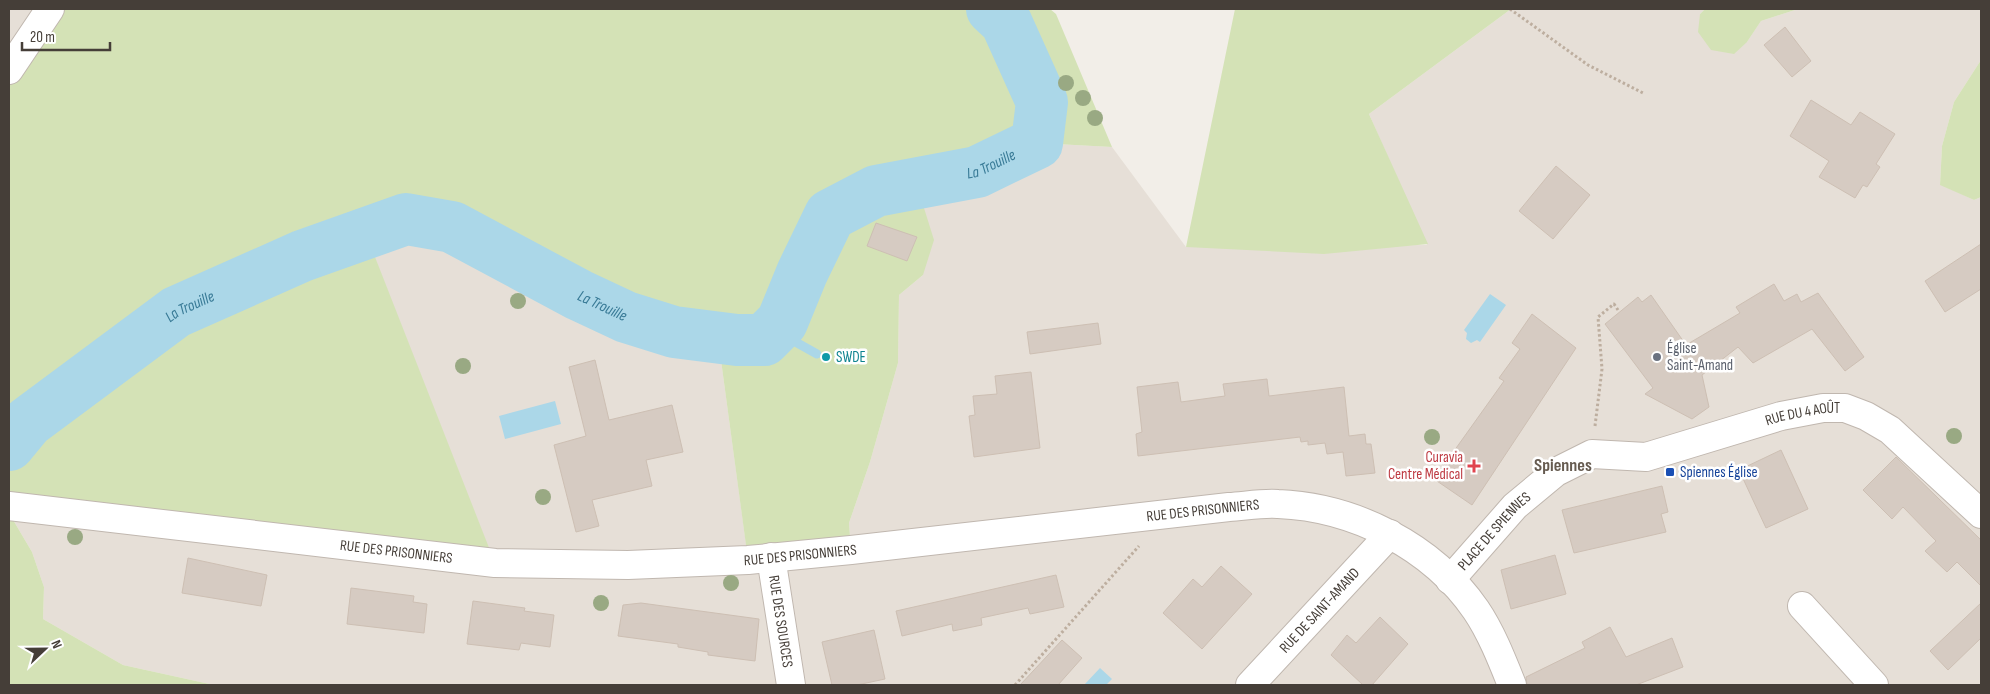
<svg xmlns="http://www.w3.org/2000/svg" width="1990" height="694" font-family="'Sofia Sans Condensed',sans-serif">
	<rect width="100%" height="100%" fill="#f2eee8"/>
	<path fill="#e6dfd7" d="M9 9H50L9 70Z
		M1511 9H1705L1700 14 1747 42 1761 21 1798 9H1981V60L1954 102 1942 146 1940 184 1974 200 1981 197V685H214L123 665 43 619 44 587 32 552 9 513 494 562 365 233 452 227 579 295 626 317 674 332 718 338 748 559 851 549 849 523 870 462 898 363 899 295 923 275 924 208 901 186 977 172 1037 143 1112 147 1186 247 1427 245 1369 114Z"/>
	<path fill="#d4e2b6" d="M50 9H1050L1056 14 1112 147 1037 143 977 172 901 186 924 208 934 240 923 275 899 295 898 363 870 462 849 523 851 550 748 560 718 338C687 333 655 329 625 317 565 294 509 258 452 227L401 238 366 234 495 563 9 506V70Z
		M1235 9H1511L1369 114 1428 244 1324 254 1186 247Z
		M1705 9H1798L1761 21 1747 42 1734 54 1711 50 1698 32 1700 14Z
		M1981 60V197L1974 200 1940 185 1942 146 1954 102Z
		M9 513 32 552 44 587 43 619 123 665 214 685H9Z"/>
	<path fill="#abd7e8" d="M1490 294 1506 305 1480 342 1477 340 1471 343 1466 339 1467 333 1464 330Z
		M555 401 561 424 505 439 499 416Z
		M1100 668 1112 679 1106 685H1084Z"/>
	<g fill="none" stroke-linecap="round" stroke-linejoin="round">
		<path stroke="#abd7e8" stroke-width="9" d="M774 330 817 354"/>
		<path stroke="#abd7e8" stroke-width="52" id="s1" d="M9 445 28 422 176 312 302 256 406 219 452 227 579 295 626 317 674 332 737 340H764L782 322 802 273 830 215 876 191 977 172 1037 143 1042 102 1006 22 992 9"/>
	</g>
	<path fill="#d6cbc2" stroke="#cdbfb3" d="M1785 27 1811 61 1792 77 1764 45Z
		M1811 100 1851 125 1860 112 1895 134 1876 164 1880 167 1867 187 1863 185 1855 198 1819 177 1829 161 1790 136Z
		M1556 166 1590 195 1553 239 1519 211Z
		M876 223 917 237 907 261 867 246Z
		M1981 244V289L1945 312 1925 281Z
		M1774 284 1784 301 1797 294 1801 302 1818 293 1864 357 1845 371 1812 329 1753 363 1738 347 1702 375 1709 407 1692 419 1645 394 1653 388 1605 324 1638 297 1642 302 1651 295 1686 345 1740 313 1736 307Z
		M1532 314 1576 348 1472 505 1434 479 1504 381 1499 378 1520 349 1512 343Z
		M1098 323 1101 344 1030 354 1027 332Z
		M595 360 609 420 672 405 683 452 646 460 652 486 592 500 599 526 576 532 554 445 586 436 569 367Z
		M1031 372 1040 448 974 457 969 416 975 415 973 396 997 394 995 376Z
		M1267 379 1269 396 1344 387 1349 436 1365 434 1366 444H1371L1375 473 1346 476 1343 452 1327 454 1325 443 1308 445V441L1301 442 1300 437 1138 456 1136 434 1142 432 1137 387 1178 382 1181 402 1225 396 1223 384Z
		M1781 450 1808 509 1766 528 1739 470Z
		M1896 457 1981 540V586L1957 562 1947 572 1925 551 1936 541 1903 507 1892 519 1863 490Z
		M1662 486 1668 512 1661 514 1666 532 1574 553 1562 510Z
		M1555 555 1566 594 1511 609 1501 570Z
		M188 558 267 575 261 606 182 593Z
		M1221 566 1252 594 1202 649 1163 613 1193 579 1202 587Z
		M1056 575 1064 607 1030 614 1028 608 981 618 982 625 953 631 952 624 902 636 896 611Z
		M351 588 414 596 413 602 427 604 424 633 347 624Z
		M473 601 525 608 524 611 554 615 550 647 521 643 519 650 467 644Z
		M641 603 759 619 755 661 708 655V652L678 647V644L618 636 623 605Z
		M1981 603V638L1948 670 1930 651Z
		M1380 617 1408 644 1372 685H1363L1331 655 1347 635 1356 643Z
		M1610 627 1626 657 1672 638 1683 667 1636 685H1527L1526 677 1585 648 1582 642Z
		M874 630 885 679 857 685H832L822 642Z
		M1062 640 1082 658 1058 685H1020Z"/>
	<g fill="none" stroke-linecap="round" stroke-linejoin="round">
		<defs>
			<g id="minor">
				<path d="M9 70 50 9"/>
				<path id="s2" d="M9 506 495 563 628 565 748 560 851 550 1229 507C1245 506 1262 503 1278 504 1354 507 1432 546 1476 610 1491 632 1502 660 1512 685"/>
				<path id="s3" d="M771 557 791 685"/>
				<path id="s4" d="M1450 580 1515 506 1556 472 1592 454 1646 457 1781 416 1823 408H1845L1866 416 1890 430 1981 514"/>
				<path d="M1802 606 1874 685"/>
				<path id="s5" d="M1250 685 1390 534"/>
			</g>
		</defs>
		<use href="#minor" stroke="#c0b7af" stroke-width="30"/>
		<path stroke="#bdae9f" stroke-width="3" stroke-dasharray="2.5 2.5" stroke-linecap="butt" d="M1510 9 1588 65 1643 93
			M1595 426 1602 369 1598 317 1614 304 1618 310
			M1015 685 1139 546"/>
		<use href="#minor" stroke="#fff" stroke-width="28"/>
	</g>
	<g fill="#99a983">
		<circle cx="1066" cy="83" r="8"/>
		<circle cx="1083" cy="98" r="8"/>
		<circle cx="1095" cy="118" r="8"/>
		<circle cx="518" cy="301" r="8"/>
		<circle cx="463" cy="366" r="8"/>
		<circle cx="1954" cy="436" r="8"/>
		<circle cx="1432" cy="437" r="8"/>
		<circle cx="543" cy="497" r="8"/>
		<circle cx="75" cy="537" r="8"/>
		<circle cx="731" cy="583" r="8"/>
		<circle cx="601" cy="603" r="8"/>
	</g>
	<circle fill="#0f9aa8" stroke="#fff" stroke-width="2" cx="826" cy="357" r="5"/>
	<circle fill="#6b7280" stroke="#fff" stroke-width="2" cx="1657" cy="357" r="5"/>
	<path fill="#e0444e" stroke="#fff" stroke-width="2" d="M1471.5 458.5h5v5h5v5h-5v5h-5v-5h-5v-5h5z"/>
	<rect fill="#1a4fb4" stroke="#fff" stroke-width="2" x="1665" y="467" width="10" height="10" rx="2.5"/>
	<g text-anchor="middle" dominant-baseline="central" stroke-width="5" stroke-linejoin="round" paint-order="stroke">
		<g font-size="15" fill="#5b616d" stroke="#fff" text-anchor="start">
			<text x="1667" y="348">Église<tspan x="1667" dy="17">Saint-Amand</tspan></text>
		</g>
		<g font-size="15" fill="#0d838f" stroke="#fff" text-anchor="start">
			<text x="836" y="357">SWDE</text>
		</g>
		<g font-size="15" fill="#453e38" stroke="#fff">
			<text stroke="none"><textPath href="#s4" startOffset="409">RUE DU 4 AOÛT</textPath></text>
			<text stroke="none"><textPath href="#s2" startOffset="1200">RUE DES PRISONNIERS</textPath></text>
			<text stroke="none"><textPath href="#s4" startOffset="66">PLACE DE SPIENNES</textPath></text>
			<text stroke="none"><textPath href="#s2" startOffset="390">RUE DES PRISONNIERS</textPath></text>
			<text stroke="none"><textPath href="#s2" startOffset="795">RUE DES PRISONNIERS</textPath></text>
			<text stroke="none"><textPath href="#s5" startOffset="102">RUE DE SAINT-AMAND</textPath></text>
			<text stroke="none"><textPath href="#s3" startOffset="65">RUE DES SOURCES</textPath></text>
		</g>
		<g font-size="15" fill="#be3a42" stroke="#fff" text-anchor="end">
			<text x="1463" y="457">Curavia<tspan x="1463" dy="17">Centre Médical</tspan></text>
		</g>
		<g font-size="15" fill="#164399" stroke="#fff" text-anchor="start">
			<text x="1680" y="472">Spiennes Église</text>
		</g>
		<g font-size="16" font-style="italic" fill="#387a96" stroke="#fff">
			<text stroke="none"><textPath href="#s1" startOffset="1159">La Trouille</textPath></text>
			<text stroke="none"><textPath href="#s1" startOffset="679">La Trouille</textPath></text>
			<text stroke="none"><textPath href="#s1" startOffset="229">La Trouille</textPath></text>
		</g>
		<g font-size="18" font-weight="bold" fill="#665b50" stroke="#fff">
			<text x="1563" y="465">Spiennes</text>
		</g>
	</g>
	<rect width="1990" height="694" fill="none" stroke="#453e38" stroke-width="20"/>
	<g transform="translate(45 649) rotate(68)" stroke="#ffffff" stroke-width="4" paint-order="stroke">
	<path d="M0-4L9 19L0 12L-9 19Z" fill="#453e38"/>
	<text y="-8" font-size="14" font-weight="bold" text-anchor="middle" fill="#453e38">N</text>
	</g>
	<path d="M22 42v8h88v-8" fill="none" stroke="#453e38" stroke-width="2.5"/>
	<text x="30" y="42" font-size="15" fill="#453e38" stroke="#ffffff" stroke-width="4" paint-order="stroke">20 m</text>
</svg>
